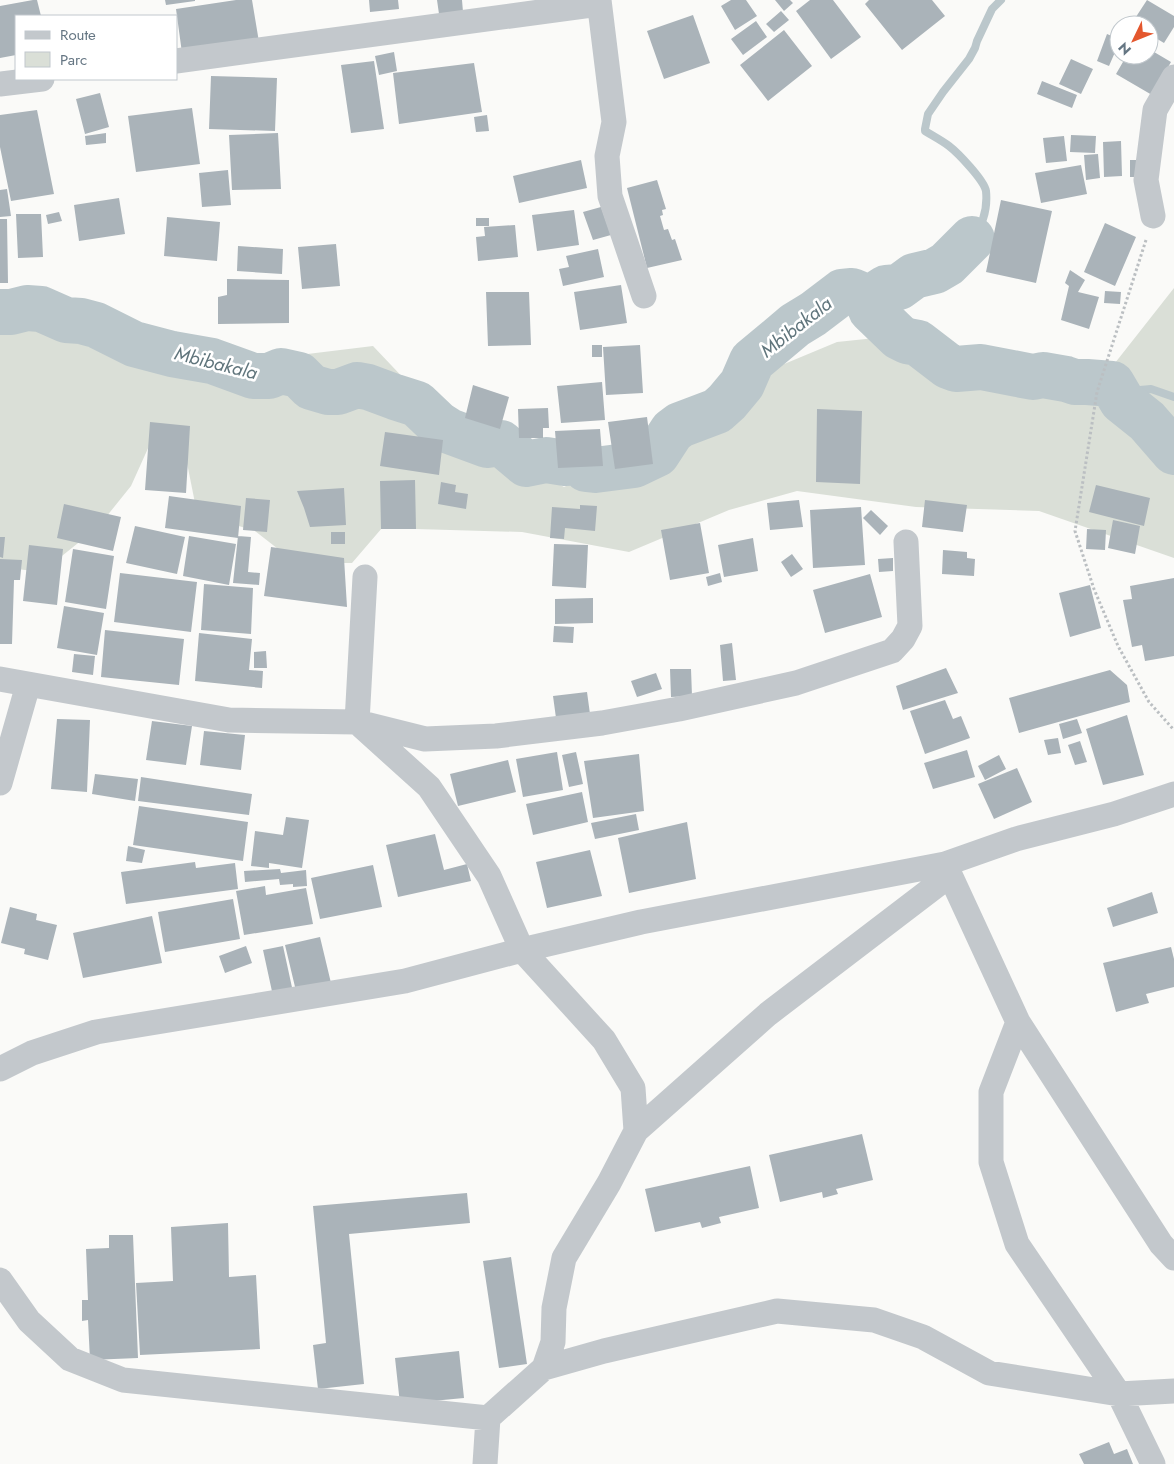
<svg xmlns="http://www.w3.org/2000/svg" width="1174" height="1464" font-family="Jost,sans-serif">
	<rect width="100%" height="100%" fill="#fafaf8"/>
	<path fill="#dadfd7" d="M1174 288V558L1039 511 916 507 797 491 729 510 629 552 522 532 382 528 352 563H296L255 531 197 513 187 463 154 435 131 486 98 527 42 572 0 567V302L32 294 138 324 250 361 373 346 446 423 564 487 663 439 758 375 837 342 923 333 1004 369 1115 363Z"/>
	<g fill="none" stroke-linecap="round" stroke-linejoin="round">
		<path stroke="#bbc7cb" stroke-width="8" d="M972 239C978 234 981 226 983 219 986 210 987 201 986 191 984 180 958 153 949 146 941 140 933 136 925 131V129L928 114 943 92 969 59 975 48 977 41 992 9 1001 0
			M1118 392 1151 389 1174 397"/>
		<path stroke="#bbc7cb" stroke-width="46" d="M864 296 875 295 886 288 899 287 914 276 935 271 947 264 972 239
			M0 312H11L27 308 41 309 66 320 81 321 96 325 134 344 172 354 212 361 253 376H269L281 371 299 375 311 387 328 392H338L357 385 368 387 395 397 417 404 438 424 449 431 487 445 501 443 526 464 546 460 565 463 580 462 586 469 595 470 634 465 657 454 672 431 680 425 717 411 727 402 742 384 752 361 795 325 813 314 842 292 852 291 864 296 869 303 871 310 899 337 907 341 918 343 948 366 956 369 981 367 1033 377 1043 375 1066 379 1075 382H1087L1112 384 1122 401 1147 421 1174 452"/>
	</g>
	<path fill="#aab3b9" d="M33 0H37L41 16H16V55L0 58V6Z
		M165 0H195V1L166 5Z
		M236 0H252L259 42 182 53 176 9Z
		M369 0H398L399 9 370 12Z
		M437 0H462L463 12 439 14Z
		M731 0H746L757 16 735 30 721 6Z
		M775 0H790L793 3 784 11Z
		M810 0H833L861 37 831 59 796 11Z
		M869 0H932L945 16 902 50 865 4Z
		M1147 0 1174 16V27L1164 43 1149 34V25H1136L1132 23Z
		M781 11 789 20 774 32 766 24Z
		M693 15 710 63 664 79 647 31Z
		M756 21 767 37 743 55 731 39Z
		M784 30 812 66 768 101 740 65Z
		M1107 34 1119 39V43L1109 66 1097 61Z
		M1149 49 1171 62 1152 95 1116 74 1127 55H1149Z
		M394 52 397 71 379 75 375 56Z
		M1071 59 1093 69 1081 94 1059 84Z
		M374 61 384 129 351 133 341 65Z
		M474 63 482 112 399 124 393 73Z
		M211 76 277 78 275 131 209 129Z
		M1042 81 1077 95 1072 108 1037 94Z
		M100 93 109 127 85 134 76 99Z
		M192 108 200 164 136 172 128 116Z
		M37 110 54 194 11 201 0 147V115Z
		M487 115 489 131 476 132 474 117Z
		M106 133V143L86 145 85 136Z
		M278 133 281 189 232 190 229 135Z
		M1071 135 1096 136 1095 153 1070 152Z
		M1064 136 1067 161 1046 163 1043 138Z
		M1121 141 1122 176 1104 177 1103 142Z
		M1098 154 1100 178 1086 180 1084 155Z
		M581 160 587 188 519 203 513 176Z
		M1130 160H1140L1139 177H1130Z
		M1081 165 1087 194 1041 203 1035 173Z
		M228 170 231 205 202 207 199 173Z
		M657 180 666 209 662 210 663 215 660 216 664 230 668 229 672 240 675 239 682 260 647 268 627 188Z
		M7 189 11 216 0 217V190Z
		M119 198 125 234 79 241 74 205Z
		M1001 200 1052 211 1036 283 986 272Z
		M601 207 611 235 593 240 583 212Z
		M574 210 579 245 537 251 532 215Z
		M59 212 62 221 48 224 46 215Z
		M16 214H41L43 257 18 258Z
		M167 217 220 222 217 261 164 256Z
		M476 218H489V226H476Z
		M0 219H7L8 283H0Z
		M1105 223 1136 237 1115 286 1084 272Z
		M515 225 518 257 478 261 476 237 485 236 484 227Z
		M336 244 340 286 302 289 298 247Z
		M238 246 283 249 282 274 237 271Z
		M598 249 604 277 563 286 559 269 569 267 566 256Z
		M1070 270 1085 280 1078 292 1099 297 1089 329 1061 320 1069 286 1065 283Z
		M227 279 289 280V323L218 324V297L227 295Z
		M621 285 627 323 580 330 574 292Z
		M1105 291 1121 292 1120 304 1104 303Z
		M486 292H529L531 345 488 346Z
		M592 345H602V357H592Z
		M640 345 643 393 606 395 603 347Z
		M602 382 605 420 561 423 557 386Z
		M473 385 509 397 500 429 465 418Z
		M548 408 549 428H543V438H519L518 409Z
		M817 409 862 411 860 484 816 482Z
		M647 417 653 464 615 469 608 422Z
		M150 422 190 426 186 493 145 490Z
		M600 429 603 466 558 468 555 431Z
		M385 432 443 440 439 475 380 466Z
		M415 480 416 529H381L380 481Z
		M441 482 456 485 455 492 468 494 466 509 438 504Z
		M1096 485 1150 498 1144 526 1089 512Z
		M344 488 346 525 310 527 304 508 297 491Z
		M169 496 241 506 238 538 165 528Z
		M246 498 270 500 267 532 243 530Z
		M799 500 803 527 770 530 767 503Z
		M925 500 967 505 963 532 922 527Z
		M64 504 121 517 113 551 57 538Z
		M580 505 597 506 595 531 565 528 564 539 550 538 552 507 580 509Z
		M861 507 865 565 813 568 810 510Z
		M871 510 888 526 880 535 863 518Z
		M1113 520 1140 526 1135 554 1108 548Z
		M700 523 709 573 670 580 661 530Z
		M135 526 185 537 177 574 126 563Z
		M1087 529 1106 530 1105 550 1086 549Z
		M331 532H345V544H331Z
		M189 536 236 544 229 585 183 576Z
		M238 536 251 537 248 572 260 573 259 585 233 583Z
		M0 537H5L3 558 0 557Z
		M753 538 758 571 724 577 718 545Z
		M554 544 588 545 586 588 552 586Z
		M29 545 63 549 57 605 23 601Z
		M271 547 344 558 347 607 264 596Z
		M73 549 114 556 106 609 65 602Z
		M943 550 967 552V558L975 559 974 576 942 574Z
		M792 554 803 569 791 577 781 562Z
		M893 558V571L879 572 878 559Z
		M0 559 22 560 20 580H14L12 644H0Z
		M120 573 197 582 191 632 114 622Z
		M720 573 722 582 708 586 706 577Z
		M870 574 882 617 825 633 813 590Z
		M1174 578V656L1145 661 1142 645 1132 647 1123 600 1132 599 1130 586Z
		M204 584 253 588 251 634 201 630Z
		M1090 585 1101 628 1070 637 1059 593Z
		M593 598V623L555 624V599Z
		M64 606 104 613 97 655 57 648Z
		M554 626 574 627 573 643 553 642Z
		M105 630 184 639 179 685 101 677Z
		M199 633 252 639 249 670 263 671 262 688 195 681Z
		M732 643 736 680 723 681 720 645Z
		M266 651 267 668H254V652Z
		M74 654 95 656 93 675 72 672Z
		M946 668 958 693 903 710 896 686Z
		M670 669H691L692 696 671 697Z
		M1110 670 1127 685 1130 702 1019 733 1009 698Z
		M656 673 662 689 637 697 631 681Z
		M587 692 590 714 556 718 553 696Z
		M945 700 953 719 961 716 970 738 925 754 910 711Z
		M1127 715 1144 775 1103 785 1086 729Z
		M57 719 90 720 87 792 51 789Z
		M1077 719 1082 733 1063 739 1059 724Z
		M152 721 192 726 186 765 146 760Z
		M204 731 245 735 241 770 200 765Z
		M1058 738 1061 753 1048 755 1044 740Z
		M1080 741 1087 762 1075 765 1068 745Z
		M967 750 975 777 933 789 924 763Z
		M557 752 563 790 523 797 516 759Z
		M576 752 583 784 569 787 562 755Z
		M639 754 644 811 593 818 584 761Z
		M999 755 1006 769 985 780 978 766Z
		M508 760 516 792 458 806 450 774Z
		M1017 768 1032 802 994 819 978 784Z
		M95 774 138 779 135 801 92 794Z
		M141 777 252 794 249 815 138 801Z
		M582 792 588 822 533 835 526 804Z
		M139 806 248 822 243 861 133 845Z
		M636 814 639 830 595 839 591 823Z
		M286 817 309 820 302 868 269 863V868L251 866 255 831 283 835Z
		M687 822 696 879 629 893 618 838Z
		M435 834 444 870 467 864 471 881 398 897 386 845Z
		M128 846 145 850 142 863 126 861Z
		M590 850 602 896 547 908 536 862Z
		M195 862 196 868 235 863 238 889 126 904 121 872Z
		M373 865 382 907 320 919 311 878Z
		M280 869 281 873 306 870 307 886 293 887V884L280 885 279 879 245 882 244 871Z
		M265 886 266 895 306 888 313 924 244 935 236 891Z
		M1152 892 1158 913 1113 927 1107 908Z
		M233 899 240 939 165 952 158 912Z
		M10 907 37 914 36 920 57 925 48 960 24 954 25 949 1 943Z
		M152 916 162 963 83 978 73 933Z
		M320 937 331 983 296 991 285 945Z
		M246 946 252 963 225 973 219 956Z
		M283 946 293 992 273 996 263 950Z
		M1171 947 1174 959V987L1146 994 1149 1003 1116 1012 1103 963Z
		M862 1134 873 1180 836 1189 838 1194 823 1198 822 1192 780 1202 769 1155Z
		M750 1166 759 1208 719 1217 721 1223 702 1228 700 1222 655 1232 645 1189Z
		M467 1193 470 1223 349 1234 364 1384 318 1389 313 1345 326 1343 313 1206Z
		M228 1223 229 1277 256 1275 260 1349 140 1355 136 1283 173 1281 171 1227Z
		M109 1235H133L138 1358 90 1360 88 1320 82 1321V1300H88L86 1249 109 1248Z
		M511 1257 527 1364 499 1368 483 1261Z
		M459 1351 464 1398 400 1404 395 1358Z
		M1109 1442 1114 1454 1127 1449 1133 1464H1084L1079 1454Z"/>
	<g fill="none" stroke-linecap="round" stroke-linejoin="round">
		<path stroke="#bbbfc2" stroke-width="3" stroke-dasharray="2.5 2.5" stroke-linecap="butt" d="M1146 240 1097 392 1075 531 1094 589 1118 646 1149 702 1174 730"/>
		<path stroke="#c3c8cc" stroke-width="25" d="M599 0 614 122 607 156 610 196 644 296
			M176 61 599 4
			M0 84 42 79
			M1153 216 1146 180 1155 110 1174 77
			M365 577 357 722 429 787 489 876 522 950 604 1040 633 1088 636 1131 609 1183 564 1258 554 1308 553 1342 544 1368 488 1418 485 1464
			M0 679 229 720 357 722 425 739 496 736 602 723 679 709 796 683 892 651 903 639 910 626 906 542
			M0 783 28 685
			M945 864 1018 1022 1161 1244 1174 1258
			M1018 1022 991 1092V1162L1017 1244 1119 1394 1153 1464
			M0 1069 32 1053 96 1032 405 981 522 950 641 922 945 864 1016 839 1114 814 1174 794
			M636 1131 768 1014 950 875
			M0 1280 29 1321 70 1359 123 1380 488 1418
			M544 1368 604 1351 777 1311 874 1320 923 1337 989 1373 1119 1394 1174 1391"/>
	</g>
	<g text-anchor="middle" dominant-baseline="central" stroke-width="5" stroke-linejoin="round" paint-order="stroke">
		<g font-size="19" font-style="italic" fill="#60757c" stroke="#fff">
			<text transform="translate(796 327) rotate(-38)">Mbibakala</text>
			<text transform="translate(216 363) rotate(14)">Mbibakala</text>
		</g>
	</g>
	<rect x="15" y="15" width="162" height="65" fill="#ffffff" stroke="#c1c8cd"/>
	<rect x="25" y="31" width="25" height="8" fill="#c3c8cc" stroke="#c1c8cd"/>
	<text x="60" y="40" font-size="15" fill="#657683">Route</text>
	<rect x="25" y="52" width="25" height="15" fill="#dadfd7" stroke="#c1c8cd"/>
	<text x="60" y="65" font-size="15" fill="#657683">Parc</text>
	<g transform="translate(1134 40) rotate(227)"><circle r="24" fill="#ffffff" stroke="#c1c8cd"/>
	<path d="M0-4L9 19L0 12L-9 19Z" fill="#e4572e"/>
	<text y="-8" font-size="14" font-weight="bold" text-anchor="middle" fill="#657683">N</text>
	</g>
</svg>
